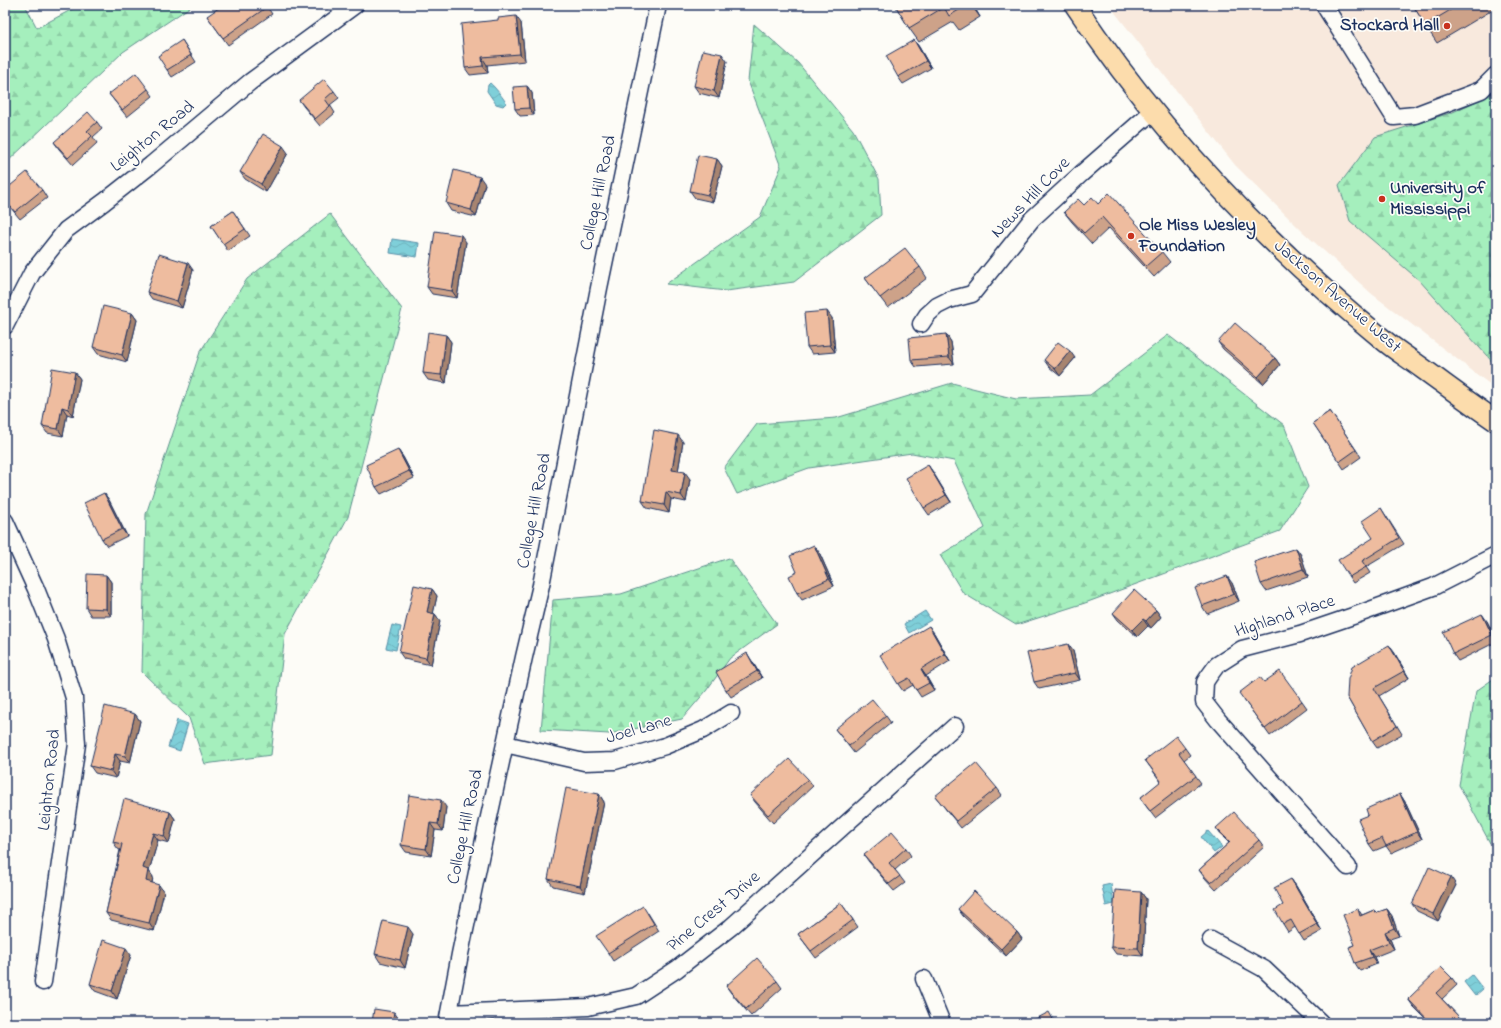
<svg xmlns="http://www.w3.org/2000/svg" width="1501" height="1028" font-family="'Indie Flower',sans-serif">
	<defs>
		<pattern id="forest-firs" width="22" height="20" patternUnits="userSpaceOnUse"><rect width="22" height="20" fill="#a5efbd"/><path d="M5 1l3.5 6h-7zM16 11l3.5 6h-7z" fill="#8dcda5"/></pattern>
		<pattern id="water-waves" width="16" height="10" patternUnits="userSpaceOnUse"><rect width="16" height="10" fill="#7fcfd9"/><path d="M0 5q4-4 8 0t8 0" fill="none" stroke="#6db2bd"/></pattern>
	</defs>
	<rect width="100%" height="100%" fill="#fdfcf7"/>
	<filter id="ink" filterUnits="userSpaceOnUse"><feTurbulence type="fractalNoise" baseFrequency=".025" numOctaves="2"/><feDisplacementMap in="SourceGraphic" scale="8" xChannelSelector="R" yChannelSelector="G"/><feConvolveMatrix kernelMatrix="1 2 1 2 8 2 1 2 1" color-interpolation-filters="sRGB"/></filter>
	<g filter="url(#ink)">
		<path fill="#f8e9dd" d="M1109 5H1496V389L1372 294 1303 232 1235 165Z"/>
		<path fill="url(#forest-firs)" stroke="#608f8e" d="M5 5H25L37 28 80 5H193L123 52 5 164Z
			M754 24 798 63 853 130 879 179 881 215 794 282 726 291 666 284 760 217 781 167 748 81Z
			M1496 92V366L1419 280 1350 221 1339 185 1375 137 1453 112Z
			M330 214 402 309 348 517 285 634 271 755 205 764 189 718 142 672 146 514 200 352 247 279Z
			M1168 335 1284 425 1308 487 1280 531 1085 603 1016 625 963 593 940 555 985 528 954 461 912 453 809 468 737 494 724 468 757 424 836 418 952 383 1016 399 1090 395Z
			M729 558 777 624 730 658 706 691 682 719 609 734 541 730 553 600 621 594Z
			M1496 677V848L1490 843 1459 785 1476 691Z"/>
		<path fill="url(#water-waves)" stroke="#578fa8" d="M490 83C494 86 505 100 506 103L503 106 496 104 487 91 488 85Z
			M392 239 419 243 417 257 390 253Z
			M925 611 931 620 909 633 904 624Z
			M392 625 401 627 396 650 386 648Z
			M177 720 188 724 180 751 168 747Z
			M1208 831 1222 847 1214 853 1201 837Z
			M1111 884 1114 904 1106 906 1102 886Z
			M1472 975 1483 989 1475 996 1464 982Z"/>
		<g fill="none" stroke-linecap="round" stroke-linejoin="round">
			<defs>
				<path id="minor" d="M1324 5 1394 117 1415 115 1481 90 1496 75
					M921 324 927 315 937 306 949 300 972 294 1032 219 1081 174 1153 111
					M5 326 32 273 66 230 104 202 151 165 250 82 355 5
					M5 521 36 589 56 639 74 698 77 744 43 982
					M505 744 584 762 615 761 665 746 703 730 731 713
					M1348 867 1218 720 1204 702 1205 682 1209 676 1217 665 1242 649 1300 634 1356 615 1433 587 1496 555
					M1211 940 1264 969 1321 1023
					M924 979 942 1023
					M449 1013 588 1007 636 996 677 969 731 927 955 726
					M447 1023 460 954 480 858 524 657 541 585 599 288 658 5"/>
				<path id="major" d="M1075 5C1160 133 1267 245 1386 342 1397 351 1410 359 1422 368 1447 386 1471 404 1496 421"/>
			</defs>
			<use href="#minor" stroke="#1b2f5e" stroke-width="19"/>
			<use href="#major" stroke="#1b2f5e" stroke-width="23"/>
			<use href="#minor" stroke="#fdfcf7" stroke-width="16"/>
			<use href="#major" stroke="#fcdcac" stroke-width="20"/>
		</g>
		<path fill="#cda289" stroke="#1b2f5e" d="M58 5H68L61 9Z
			M266 5 272 14 228 45 207 16Z
			M895 5H973L980 17 959 30 953 22 919 42 909 28Z
			M1413 5H1492L1494 9 1437 43 1425 25Z
			M521 23 525 61 487 65 488 73 470 75 465 68Z
			M182 40 196 62 172 77 167 70Z
			M914 40 919 47 931 68 903 84 898 77Z
			M727 61 719 98 699 93 694 86Z
			M527 86 532 93 534 115 520 116 515 109Z
			M148 89 153 96 127 117 109 94Z
			M334 91 339 98 330 105 335 113 320 126 304 107 299 100Z
			M97 122 102 129 93 137 97 143 73 165 59 149 54 142Z
			M288 153 266 192 245 179 240 172Z
			M717 159 722 166 713 202 695 198 690 191Z
			M485 184 476 217 451 211 446 203Z
			M5 190H42L47 198 20 219 5 201Z
			M1098 204 1162 252 1170 262 1154 277 1109 228 1092 244 1072 222 1064 212 1084 205Z
			M233 211 250 236 228 251 211 226Z
			M466 242 457 298 432 294 427 287Z
			M920 267 927 278 888 308 865 278Z
			M193 270 182 308 152 299 147 292Z
			M132 313 137 320 127 362 98 354 93 347Z
			M832 318 835 352 812 354 807 347Z
			M946 334 951 342 954 364 916 367 911 360Z
			M446 335 451 342 446 383 428 380 423 373Z
			M1218 342 1275 358 1280 365 1263 384 1223 349Z
			M1075 358 1060 376 1049 367 1044 360Z
			M75 372 80 379 73 416 67 414 63 436 47 433 42 426Z
			M1330 411 1361 457 1344 469 1313 423Z
			M683 442 678 471 690 479 686 502 671 499 669 513 647 508 642 501Z
			M398 450 403 457 414 478 381 494 376 487Z
			M928 465 951 502 929 515 924 508Z
			M104 493 109 500 127 536 107 546 102 539Z
			M1381 508 1404 544 1366 567 1370 573 1353 583 1349 577 1373 538Z
			M1296 548 1301 555 1308 577 1266 591 1261 584Z
			M819 552 834 586 802 600 797 593V572Z
			M106 575 111 582V616H91L86 608Z
			M1232 583 1239 601 1207 614 1202 606Z
			M432 589 437 596 433 613 435 614 440 621 431 665 404 659 399 652Z
			M1156 610 1161 617 1151 628 1148 626 1137 637 1118 620 1113 613Z
			M1487 621 1496 639V642L1458 661 1453 654Z
			M934 633 950 661 926 676 934 690 921 697 913 685 903 691 898 684Z
			M1073 651 1080 680 1039 689 1034 682Z
			M1394 652 1409 678 1379 696 1402 734 1377 748 1372 741 1347 697Z
			M752 661 762 678 731 697 726 690Z
			M1264 682 1302 701 1307 708 1270 736 1244 700Z
			M135 714 140 721 130 763 120 761 116 778 95 773 90 766Z
			M886 716 891 723 854 753 835 729Z
			M1185 748 1190 755 1184 760 1201 783 1155 818 1140 798 1161 782 1145 760Z
			M808 779 813 786 773 823 755 802 750 795Z
			M997 788 1002 795 961 828 935 796Z
			M599 794 604 802 585 893 553 886 548 879Z
			M1400 794 1405 802 1422 839 1391 853 1386 846 1374 851 1369 844 1368 815Z
			M446 807 443 831 435 830 431 856 406 852 401 845Z
			M170 812 175 819 169 843 158 840 149 871 153 877 152 883 164 892 154 931 111 920 106 913 120 850 118 849 113 842Z
			M1216 828 1259 840 1264 847 1216 890 1204 877 1199 870 1229 843 1221 835Z
			M906 848 911 856 895 870 905 883 894 891 869 862 864 855Z
			M1291 879 1296 886 1322 931 1304 941 1295 927 1288 932 1283 924V905Z
			M1456 885 1438 921 1417 911 1412 904Z
			M1141 892 1146 899 1143 956 1116 954 1111 947Z
			M841 903 858 927 816 958 798 934Z
			M958 909 1017 932 1022 939 1006 956 963 916Z
			M1358 909 1362 915 1374 910 1376 913 1387 909 1392 916 1399 936 1390 939 1394 949 1374 957 1377 964 1360 971 1355 963V945Z
			M648 913 659 931 613 961 608 953Z
			M413 934 405 968 380 962 375 954Z
			M131 955 117 999 95 991 90 984Z
			M1452 978 1457 985 1442 999 1460 1018 1463 1023H1430L1413 1006 1408 999Z
			M777 981 782 988 751 1016 731 993 726 986Z"/>
		<path fill="#a7846f" stroke="#1b2f5e" d="M971 5H973L980 17Z
			M516 16 521 23 525 61 520 54Z
			M914 40 919 47 931 68 926 61Z
			M722 54 727 61 719 98 714 91Z
			M482 57 487 65 488 73 483 66Z
			M527 86 532 93 534 115 529 108Z
			M283 146 288 153 266 192 261 184Z
			M717 159 722 166 713 202 708 195Z
			M480 177 485 184 476 217 471 210Z
			M461 235 466 242 457 298 452 291Z
			M188 263 193 270 182 308 177 301Z
			M827 311 832 318 835 352 830 345Z
			M132 313 137 320 127 362 122 355Z
			M946 334 951 342 954 364 949 357Z
			M446 335 451 342 446 383 441 375Z
			M1070 351 1075 358 1060 376 1055 369Z
			M1275 358 1280 365 1263 384 1258 377Z
			M75 372 80 379 73 416 68 409Z
			M62 407 67 414 63 436 58 429Z
			M678 435 683 442 677 477 672 470Z
			M398 450 403 457 414 478 409 471Z
			M928 465 933 472 951 502 946 495Z
			M685 472 690 479 686 502 681 495Z
			M666 492 671 499 669 513 664 505Z
			M104 493 109 500 127 536 122 529Z
			M814 545 819 552 834 586 829 579Z
			M1296 548 1301 555 1308 577 1303 569Z
			M106 575 111 582V616L106 609Z
			M1227 576 1232 583 1239 601 1234 594Z
			M432 589 437 596 432 619 427 612Z
			M1156 610 1161 617 1151 628 1146 621Z
			M435 614 440 621 431 665 426 658Z
			M1482 614 1487 621 1496 640 1492 635Z
			M1143 619 1148 626 1137 637 1132 630Z
			M929 626 934 633 950 661 945 654Z
			M1068 644 1073 651 1080 680 1075 673Z
			M1389 645 1394 652 1409 678 1404 671Z
			M747 653 752 661 762 678 757 671Z
			M921 669 926 676 934 690 929 683Z
			M135 714 140 721 130 763 125 756Z
			M115 754 120 761 116 778 111 771Z
			M599 794 604 802 585 893 580 886Z
			M1400 794 1405 802 1422 839 1417 832Z
			M441 800 446 807 443 831 438 824Z
			M170 812 175 819 169 843 164 836Z
			M430 823 435 830 431 856 426 849Z
			M153 833 158 840 149 871 153 877 151 889 146 881 143 868Z
			M1451 877 1456 885 1438 921 1433 914Z
			M1291 879 1296 886 1322 931 1317 924Z
			M159 885 164 892 154 931 149 923Z
			M1141 892 1146 899 1143 956 1138 948Z
			M1387 909 1392 916 1399 936 1394 928Z
			M408 927 413 934 405 968 400 960Z
			M1017 932 1022 939 1006 956 1001 949Z
			M1385 932 1390 939 1394 949 1389 942Z
			M126 948 131 955 117 999 112 991Z
			M1369 950 1374 957 1377 964 1372 957Z
			M394 1012 399 1019 398 1023H392Z"/>
		<path fill="#eebc9f" stroke="#1b2f5e" d="M223 5H266L267 7 223 38 207 16Z
			M895 5H967L949 16 944 7 909 28Z
			M1413 5H1459L1425 25Z
			M516 16 520 54 482 57 483 66 465 68 461 24 498 20V18Z
			M182 40 191 55 167 70 158 56Z
			M914 40 926 61 898 77 886 56Z
			M703 50 722 54 714 91 694 86Z
			M136 73 148 89 122 110 109 94Z
			M324 79 334 91 325 99 330 106 315 119 299 100Z
			M527 86 529 108 515 109 513 87Z
			M88 112 97 122 87 131 92 136 68 158 54 142Z
			M263 134 283 146 261 184 240 172Z
			M698 155 717 159 708 195 690 191Z
			M454 170 480 177 471 210 446 203Z
			M27 172 42 190 15 212 5 200V190Z
			M1109 193 1162 252 1146 266 1102 217 1084 233 1064 212 1078 199 1084 205 1092 197 1098 204Z
			M233 211 245 229 223 244 211 226Z
			M435 231 461 235 452 291 427 287Z
			M905 248 920 267 880 298 865 278Z
			M159 254 188 263 177 301 147 292Z
			M103 306 132 313 122 355 93 347Z
			M827 311 830 345 807 347 804 313Z
			M1235 323 1275 358 1258 377 1218 342Z
			M428 332 446 335 441 375 423 373Z
			M946 334 949 357 911 360 909 338Z
			M1058 342 1070 351 1055 369 1044 360Z
			M52 368 75 372 68 409 62 407 58 429 42 426Z
			M1330 411 1356 450 1339 462 1313 423Z
			M654 430 678 435 672 470 685 472 681 495 666 492 664 505 642 501Z
			M398 450 409 471 376 487 366 465Z
			M928 465 946 495 924 508 906 478Z
			M104 493 122 529 102 539 84 503Z
			M1381 508 1399 538 1362 561 1366 567 1349 577 1338 560 1373 538 1362 521Z
			M814 545 829 579 797 593 789 576 797 572 790 556Z
			M1296 548 1303 569 1261 584 1254 562Z
			M87 574 106 575V609L86 608Z
			M1227 576 1234 594 1202 606 1195 588Z
			M414 585 432 589 427 612 435 614 426 658 399 652Z
			M1134 590 1156 610 1146 621 1143 619 1132 630 1113 613Z
			M1482 614 1492 635 1453 654 1443 632Z
			M929 626 945 654 921 669 929 683 916 690 909 678 898 684 880 655Z
			M1068 644 1075 673 1034 682 1027 653Z
			M1389 645 1404 671 1374 688 1397 726 1372 741 1347 697 1348 679 1352 667Z
			M747 653 757 671 726 690 716 672Z
			M1280 671 1302 701 1265 729 1239 693 1260 677 1264 682Z
			M872 699 886 716 849 746 835 729Z
			M105 706 135 714 125 756 115 754 111 771 90 766Z
			M1176 736 1185 748 1179 753 1196 776 1150 811 1140 798 1161 781 1145 760Z
			M789 759 808 779 768 815 750 795Z
			M976 763 997 788 956 821 935 796Z
			M566 788 599 794 580 886 548 879Z
			M1400 794 1417 832 1386 846 1382 838 1369 844 1358 819 1368 815 1366 809Z
			M409 795 441 800 438 824 430 823 426 849 401 845Z
			M124 799 170 812 164 836 153 833 143 868 148 870 146 881 159 885 149 923 106 913 122 844 113 842Z
			M1234 812 1259 840 1211 883 1199 870 1230 842 1216 828Z
			M892 832 906 848 889 863 900 876 889 884 864 855Z
			M1429 867 1451 877 1433 914 1412 904Z
			M1291 879 1317 924 1299 934 1291 920 1283 924 1275 910 1283 905 1274 888Z
			M1115 890 1141 892 1138 948 1111 947Z
			M974 891 1017 932 1001 949 958 909Z
			M841 903 853 920 811 951 798 934Z
			M643 906 654 924 608 953 596 936Z
			M1358 909 1360 916 1374 910 1375 913 1387 909 1394 928 1385 932 1389 942 1369 950 1372 957 1355 963 1349 947 1355 945 1343 915Z
			M383 921 408 927 400 960 375 954Z
			M103 940 126 948 112 991 90 984Z
			M757 958 777 981 746 1009 726 986Z
			M1441 967 1452 978 1436 993 1460 1018 1455 1023H1431L1408 999Z
			M374 1009 394 1012 392 1023H372Z
			M1049 1012 1055 1023H1031L1030 1022Z"/>
	</g>
	<g fill="#c8321e" stroke="#fdfcf7" stroke-width="1.5">
		<circle cx="1447" cy="26" r="4"/>
		<circle cx="1382" cy="199" r="4"/>
		<circle cx="1131" cy="236" r="4"/>
	</g>
	<g text-anchor="middle" dominant-baseline="central" stroke-width="3.5" stroke-linejoin="round" paint-order="stroke">
		<g font-size="18" font-weight="bold" fill="#1b2f5e" stroke="#fdfcf7" text-anchor="start">
			<text x="1439" y="26" text-anchor="end">Stockard Hall</text>
			<text x="1390" y="189">University of<tspan x="1390" dy="21">Mississippi</tspan></text>
			<text x="1139" y="226">Ole Miss Wesley<tspan x="1139" dy="21">Foundation</tspan></text>
		</g>
		<g font-size="18" fill="#1b2f5e" stroke="#fdfcf7">
			<text transform="translate(153 137) rotate(-39)">Leighton Road</text>
			<text transform="translate(599 193) rotate(-78)">College Hill Road</text>
			<text transform="translate(1031 198) rotate(-46)">News Hill Cove</text>
			<text transform="translate(1337 297) rotate(41)">Jackson Avenue West</text>
			<text transform="translate(535 511) rotate(-79)">College Hill Road</text>
			<text transform="translate(1285 617) rotate(-18)">Highland Place</text>
			<text transform="translate(639 730) rotate(-16)">Joel Lane</text>
			<text transform="translate(50 780) rotate(-84)">Leighton Road</text>
			<text transform="translate(466 827) rotate(-78)">College Hill Road</text>
			<text transform="translate(714 912) rotate(-40)">Pine Crest Drive</text>
		</g>
	</g>
	<rect width="1501" height="1028" fill="none" stroke="#fdfcf7" stroke-width="20"/>
	<rect x="10" y="10" width="1481" height="1008" fill="none" stroke="#1b2f5e" stroke-width="1.5" filter="url(#ink)"/>
</svg>
